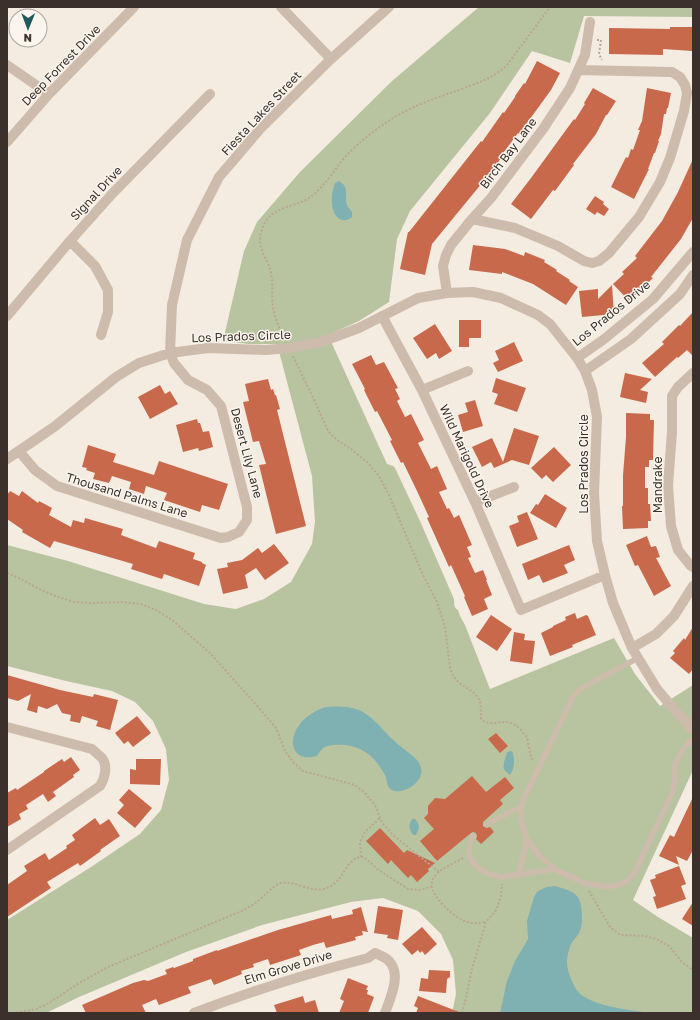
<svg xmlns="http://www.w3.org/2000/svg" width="700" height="1020" font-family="'Golos Text',sans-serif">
	<rect width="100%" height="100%" fill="#f4ebe1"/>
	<path fill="#b8c4a0" d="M479 7H693V17L584 16 570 63 532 51 490 113 410 211 397 239 389 302 359 321 328 335 387 464 393 466 395 468 420 521 454 599C454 604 454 608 458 610L460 616 465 625 490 689 614 638 635 674 660 706 693 685V770L633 900 658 917 693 938V1013H452L456 994 453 960 441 934 418 911 383 898 351 902 262 925 186 952 79 997 46 1013H7V920L91 867 140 834 161 810 169 780 166 749 153 721 135 702 112 691 66 681 7 666V545L68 561 204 604 236 609 264 599 291 582 312 544 315 522 312 476 277 344H249L223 341 244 251 257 222 300 172 392 81Z"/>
	<path fill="#7fb0b2" d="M339 181 344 185 346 189V202L348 207 352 212V217C340 226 332 214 332 202 331 196 333 189 335 183Z
		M326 707C337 706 349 706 359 710 372 716 381 728 391 738 399 746 409 752 417 760 419 762 420 765 421 768 425 782 401 797 390 789 387 786 387 782 386 778 385 774 382 770 380 767 369 750 353 743 333 745 330 745 325 746 322 749 320 751 318 754 317 756 293 763 286 741 300 724 306 716 316 710 326 707Z
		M512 751C515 760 515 767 510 775 499 768 505 762 507 752Z
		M412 819H415C420 826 420 827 416 835H413C409 828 408 827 412 819Z
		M555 886C561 888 572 890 577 896 583 903 583 923 580 931 578 936 574 939 571 944 569 949 567 956 567 962 567 968 569 974 571 979 574 986 577 992 583 996 602 1008 627 1009 648 1013H500L507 981 515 961 528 939 527 921 534 897 537 892 542 889 547 887Z"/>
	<path fill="#c8694b" d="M670 27H693L692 51 663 49V55L609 54V28L670 29Z
		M537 61 560 73 551 90 519 134 518 133 501 156 502 157 482 183 432 244 425 275 400 269 408 232H409L481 141 482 142 503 112 504 113 515 97V96L524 83 525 84Z
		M593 88 616 101 607 115H606L596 134 573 164 574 165 555 191 553 190 531 219 511 204 531 178 574 119 575 120 585 104 584 103Z
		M647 88 671 93 668 108H667L666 114H664L661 134 658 141H659L655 153H654L648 169H649L634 199 611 187 626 157 628 158 631 149 633 150 640 130H638L642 121Z
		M693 159V218L681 239 651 277 653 278 629 301 613 284 624 274 622 272 637 258 635 256 662 221 678 192Z
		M595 196 604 202 603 204 609 209 604 216 597 212 595 215 586 209Z
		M473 245 505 249 524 256 525 252 545 260 544 262 557 270 556 271 570 280 569 281 578 287 566 305 533 284 502 272V274L469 270Z
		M612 285 614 314 582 317 579 291 598 289V299Z
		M693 312V356L687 350 678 358 677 357 655 377 642 363 664 344 662 342 679 325 680 326Z
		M459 320H481V338H469V347H459Z
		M435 324 452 351 439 359 436 353 427 359 413 338Z
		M514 342 523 361 498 372 493 363 499 360 495 351Z
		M371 355 376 365 384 362 398 388 395 389 400 399 397 401 405 417 411 414 424 440 418 443 431 469 437 466 447 489 439 492 447 509 449 508 454 518 459 515 472 545 467 547 471 557 468 558 475 573 483 570 487 580H486L492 595 484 599 488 609 472 616 464 597 465 596 451 565 449 567 427 518 429 517 417 491 403 462 401 463 390 441 392 440 377 411 375 412 364 390 365 389 352 364Z
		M625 373 652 379 640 390 648 392 646 403 620 397Z
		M496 378 526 388 517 412 494 404 498 394 492 392Z
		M268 379 271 390 273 389 275 395H276L280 409 277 410 306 526 276 534 259 465 266 464 259 441 253 442 243 402 249 401 245 384Z
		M160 385 165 394 170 391 178 404 150 419 138 397Z
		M475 400 483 426 463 432 458 415 468 412 465 403Z
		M626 413 650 414V420H654L653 460H649V467H645V488H648V504H650L651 521H648V528L623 529 622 506H623V475L626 437Z
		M197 419 198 423H200L203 432 209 431 213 447 199 451 198 448 183 452 176 425Z
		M514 428 539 436 529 465 512 460 494 468 491 462 482 467 472 447 492 438 503 462Z
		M88 445 116 454 113 462 154 475 159 461 228 484 219 510 202 505 200 512 164 500 167 493 146 486 144 494 129 489 131 482 112 476 109 483 93 479 95 473 86 470 87 468 82 467Z
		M554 447 571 465 553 482 546 475 542 479 531 468Z
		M10 491 19 496 22 491 38 503 39 501 52 508 49 515 71 527 73 520 84 523 85 518 123 529 121 535 156 548 159 541 195 553 193 559 202 562V563L206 565 199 586 164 574 162 579 131 569 133 564 54 541 50 548 22 532 23 530 7 519V495Z
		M545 494 567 508 556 528 530 513 536 504 538 505Z
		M527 512 538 539 517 547 509 526 519 522 517 516Z
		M647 536 651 547 656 546 660 557 656 558 671 586 654 596 638 565 635 566 626 545Z
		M274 544 289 563 265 580 256 568 245 575 248 588 223 594 217 569 228 567 227 563 242 560 258 548 262 553Z
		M569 545 575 560 564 565 568 573 543 583 539 575 528 580 522 564Z
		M575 613 577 619 586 615 588 616 596 635 572 645 573 647 550 656 541 633 553 627V626L566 620 565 617Z
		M491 615 512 629 497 651 476 637Z
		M693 627V669L689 674 670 658 675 653 673 651 684 638 685 640Z
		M514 632 525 634 524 640 535 641 532 664 510 661Z
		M7 675 60 690 93 697 94 694 118 700 110 730 96 726 98 721 82 716 80 723 70 721 71 715 62 713 57 704 47 709 38 706 37 713 27 710 31 694 18 701 7 698Z
		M137 716 151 733 133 747 128 741 124 744 115 733Z
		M496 733 508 746 500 753 488 739Z
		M71 757 80 770 73 775 74 777 53 792 56 796 48 802 43 794 26 805 28 809 19 814 21 819 7 827V793L16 788 17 790 44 772V771L62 759 64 762Z
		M136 759H161L160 785 130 784V769L136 770Z
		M472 776 486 792 505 777 514 788 500 800 503 804 483 822V826L484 827 487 828 490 827 494 832 481 844 476 839 477 836 476 833 473 832 471 833 437 861 420 841 434 829 424 818 428 814V806L435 798 445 799Z
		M129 789 152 808 135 828 117 813 124 805 119 800Z
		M693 797V850L687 861 676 856 679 865 659 856 670 835 674 837Z
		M95 818 100 825 109 819 120 836 100 850 101 851 80 866 78 863 47 882 51 888 7 917V885L27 871 24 866 45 853 49 860 67 848 66 846 75 840 72 835Z
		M380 828 404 853 407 850 435 863 428 869 429 871 417 882 411 875 408 878 391 860 388 864 366 841Z
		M679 866 686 884 681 886 686 899 657 909 653 897 656 896 650 880 656 878 655 875Z
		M693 902V926L682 919Z
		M378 906 403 910 398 940 387 938 388 935 374 933Z
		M361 907 368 932 362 931 363 935 355 937 356 940 326 948 324 942 313 945 299 950 301 955 270 965 268 959 253 964 254 967 241 971 242 974 214 985 211 979 188 987 191 993 159 1005 156 999 142 1005 146 1013H86L82 1005 133 983 144 980 148 981 167 974 165 970 173 967 174 968 193 961V959L217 950V951L278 930 331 915 332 919 353 914 352 910Z
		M422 927 437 944 425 955 422 951 420 953 418 950 412 955 402 944Z
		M429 970 450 971V977L447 979 446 993 419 991 421 978 428 979Z
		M348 978 368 986 366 990H368L367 994 374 997 368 1013H339L344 1001 340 999Z
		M303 996 305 1003 315 1000 319 1013H277L274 1005Z
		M418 996 459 1012V1013H416L418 1008 414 1006Z"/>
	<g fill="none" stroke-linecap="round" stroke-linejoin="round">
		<path stroke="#b9a596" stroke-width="2" stroke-dasharray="2 2" stroke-linecap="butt" d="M597 40H601L599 54 602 60
			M285 339C280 330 275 319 273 308 271 296 274 282 270 269 268 262 263 255 261 247 258 237 263 223 270 216 282 205 301 206 313 195 326 184 335 169 346 156 359 142 375 130 390 120 411 106 436 98 459 90 477 83 494 78 507 65L550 7
			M293 356 316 404 328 431 337 440 351 449 367 462 379 476 389 495 422 573 437 602 445 627 450 668 453 676 459 683 473 692 480 700 481 710V719C493 730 506 713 521 730 523 733 526 735 527 738 528 740 528 745 529 747 530 753 531 757 533 762
			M7 573 17 577 39 589 58 597 74 602 89 603 123 602 141 604 156 610 172 620 211 654 252 700 276 728 285 751 294 763 303 771 355 785 364 792 375 805 382 823 393 835 439 872
			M361 857 360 843 364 833 380 818
			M463 858C453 864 435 870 432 882 428 895 456 919 467 922 473 924 479 923 485 922
			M589 891 610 927 620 935 645 936 656 939 669 946 682 962 693 970
			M12 1013 37 1009 49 1003 79 983 108 967 244 910C249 907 255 904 259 900 266 895 273 885 281 883 296 880 311 894 327 888 339 883 342 874 349 864 351 862 354 860 356 858L363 857 370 862 377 869 408 889 419 890 431 887
			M462 1013 466 998 472 969 486 922 497 909 501 895 502 884"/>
		<path stroke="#cdbbac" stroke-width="5.5" d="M638 658 580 689 573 697 525 796 522 806 521 817 523 828 527 840 540 856 556 870 584 883 607 887 619 885 628 880 636 870 673 791 675 780 674 766 682 751 693 738
			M487 824 522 806
			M473 836 470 844 469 855 473 862 479 869 489 874 502 877 555 869
			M519 874 527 840"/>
		<path stroke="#cdbbac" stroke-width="10" d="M281 7 331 59
			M7 65 49 94
			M7 142 49 94 134 7
			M472 219 515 228 558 246 584 261 592 263 599 261 609 253 639 217 660 182 670 158 684 111 687 93 685 85 680 77 672 72 578 70
			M70 241 95 266 108 290V312L101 335
			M447 293 443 266 446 255 451 245 472 219 491 198 543 129 570 88 585 55 590 22
			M7 316 70 241 112 194 210 94
			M382 316 422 390 475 502 521 610 605 575
			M577 358 603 340 653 299 693 252
			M585 371 631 339 680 294 693 275
			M693 373 678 387 672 396V432L668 485 671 526 678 550 690 565 693 567
			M422 390 468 371
			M19 451 35 470 57 486 221 538 228 537 239 532 247 520V507L221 406 207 390 188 380 174 363 170 353 172 305 187 240 219 177 260 129 331 59 389 7
			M7 459 54 427 116 377 139 363 170 353 208 348 266 350 289 348 321 342 359 328 418 298 447 293 473 292 501 298 538 315 550 324 577 358 585 371 592 390 597 417 594 493 597 541 605 575 613 603 632 648 657 689 672 707 693 730
			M475 502 514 487
			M632 648 656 634 674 616 693 586
			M7 727 92 749C95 752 99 755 102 758 108 766 105 778 100 786L7 850
			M194 1013C251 991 309 973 368 958L375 953C379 955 386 957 389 961 402 974 390 999 385 1013"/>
	</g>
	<g text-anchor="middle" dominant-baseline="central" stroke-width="3" stroke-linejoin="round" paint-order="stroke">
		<g font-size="12" fill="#3b302b" stroke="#fbf5ee">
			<text transform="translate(61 65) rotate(-46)">Deep Forrest Drive</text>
			<text transform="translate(261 113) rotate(-47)">Fiesta Lakes Street</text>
			<text transform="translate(508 153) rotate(-53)">Birch Bay Lane</text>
			<text transform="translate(96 193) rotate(-47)">Signal Drive</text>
			<text transform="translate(611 313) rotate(-39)">Los Prados Drive</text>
			<text transform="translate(241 336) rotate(-2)">Los Prados Circle</text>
			<text transform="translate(247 453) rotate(75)">Desert Lily Lane</text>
			<text transform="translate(467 456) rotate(65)">Wild Marigold Drive</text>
			<text transform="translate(583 464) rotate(-90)">Los Prados Circle</text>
			<text transform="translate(657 485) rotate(-90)">Mandrake</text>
			<text transform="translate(127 495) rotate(17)">Thousand Palms Lane</text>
			<text transform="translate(288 967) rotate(-17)">Elm Grove Drive</text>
		</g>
	</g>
	<rect width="700" height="1020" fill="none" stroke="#3b302b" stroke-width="16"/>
	<g transform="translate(28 28) rotate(181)"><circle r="19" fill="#fbf5ee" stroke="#aea6a0"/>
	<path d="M0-3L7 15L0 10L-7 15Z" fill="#1f5a5e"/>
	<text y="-6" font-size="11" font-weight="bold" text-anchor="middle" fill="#3b302b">N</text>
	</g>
</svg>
